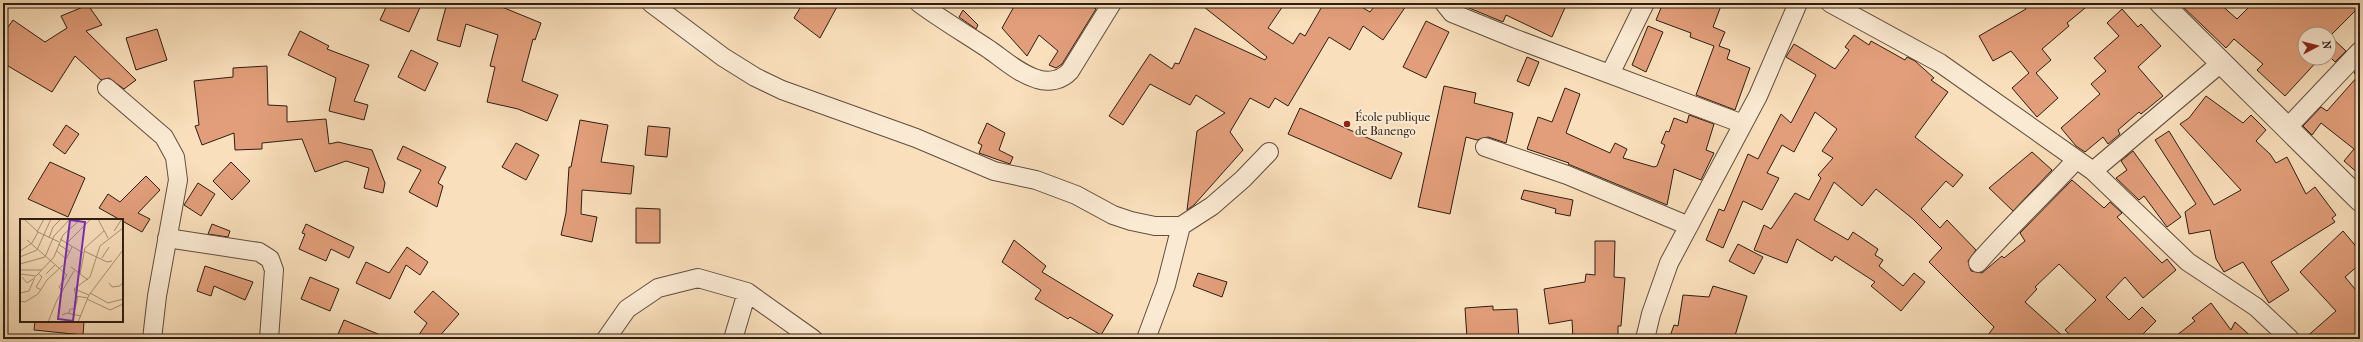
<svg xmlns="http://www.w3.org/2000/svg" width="2363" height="342" font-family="'IM FELL French Canon',serif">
	<rect width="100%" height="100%" fill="#f9dfbb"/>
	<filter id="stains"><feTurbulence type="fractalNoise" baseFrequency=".005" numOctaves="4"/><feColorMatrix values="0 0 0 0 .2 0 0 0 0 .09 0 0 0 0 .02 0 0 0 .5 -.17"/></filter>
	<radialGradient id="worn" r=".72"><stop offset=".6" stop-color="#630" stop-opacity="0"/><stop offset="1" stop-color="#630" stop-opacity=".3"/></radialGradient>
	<path fill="#e29e7a" stroke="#2e1e14" d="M388 3H422L409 32 380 20Z
		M447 3H492L541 23 535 40 533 39 522 81 558 95 547 121 518 109 487 102 495 67 490 66 498 35 466 24 460 47 437 40Z
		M803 3H839L820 38 794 18Z
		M1016 3H1086L1096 9 1062 64 1056 68 1049 65 1058 51 1039 35 1027 56 1002 28Z
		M1199 3H1285L1268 28 1293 44 1300 33 1305 36 1324 3H1355L1370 12 1377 3H1408L1383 40 1363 26 1350 50 1329 37 1288 106 1275 98 1269 108 1250 98 1230 132 1243 150 1194 205 1187 210 1197 131 1225 113 1196 95 1190 105 1150 84 1123 125 1109 116 1150 54 1172 69 1175 63 1179 64 1195 28 1265 60 1267 57Z
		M1457 3H1567L1552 37 1506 15 1503 22Z
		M1663 3H1722L1713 27 1725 32 1719 46 1730 50 1727 59 1750 68 1735 110 1696 95 1714 46 1690 37 1691 33 1656 20Z
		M2021 3H2091L2067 23 2069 26 2042 49 2051 60 2036 73 2058 98 2037 117 2012 88 2029 73 2011 51 1993 61 1979 36 2026 9Z
		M2179 3H2219L2237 19 2253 3H2360V6L2330 36 2346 51 2335 62 2329 56V34H2305V58H2320L2285 96 2257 70 2263 64 2234 39 2226 48Z
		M88 5 102 25 86 31 136 80 124 89 109 78 101 80 75 56 52 92 3 63V34L13 20 45 42 67 28 61 16Z
		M2122 9 2138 27 2141 24 2161 46 2138 67 2163 96 2141 114 2139 112 2118 130 2120 134 2108 144 2103 137 2085 152 2076 146 2061 128 2100 94 2091 84 2106 71 2094 58 2119 36 2107 23Z
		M963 10 978 25 976 29 959 17Z
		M1426 21 1449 32 1426 78 1403 67Z
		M1648 26 1663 32 1646 72 1632 65Z
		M157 29 167 60 136 70 126 38Z
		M300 31 329 46 327 49 369 65 354 101 368 105 364 120 329 111 336 78 288 55Z
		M1854 35 1869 45 1871 41 1905 60 1907 57 1915 61 1934 78 1931 80 1948 92 1915 137 1963 175 1953 187 1946 181 1921 209 1940 228 1947 220 1976 250 1968 261 1971 271 1982 273 2002 256 2004 258 2025 241 2020 233 2072 180 2104 208 2110 202 2122 213 2117 217 2162 263 2167 259 2176 270 2143 298 2125 277 2106 297 2129 320 2142 307 2156 321 2138 339H2074L2065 330 2096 300 2059 264 2035 287 2037 289 2025 302 2066 339H1985L1994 327 1929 262 1942 248 1913 219 1876 189 1862 206 1834 182 1814 220 1848 240 1853 232 1878 249 1875 255 1883 260 1879 266 1903 286 1914 273 1925 282 1901 311 1871 286 1875 282 1835 256 1832 261 1797 239 1787 263 1754 250 1764 225 1771 229 1795 193 1809 200 1821 178 1818 175 1833 158 1822 151 1837 129 1815 112 1794 152 1782 145 1767 173 1779 178 1762 210 1743 201 1723 248 1706 240 1719 209 1724 211 1748 154 1758 159 1781 114 1791 123 1816 75 1786 57 1794 44 1835 69 1849 50 1845 47Z
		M411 50 438 63 425 91 398 77Z
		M1527 57 1539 62 1529 86 1517 81Z
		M267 66 268 105 287 106V122L326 119 329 144 338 142 372 150 385 183 383 193 364 188 369 168 346 161 315 172 302 139 262 143V149L235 150 234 133 202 145 195 126 199 125 194 81 233 77V68Z
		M2360 66V175L2344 161 2354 149 2321 123 2312 135 2303 126 2321 107 2327 111 2358 76 2354 73Z
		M1444 86 1476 93 1474 103 1513 113 1506 143 1488 137 1477 140 1466 137 1450 214 1418 207Z
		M1565 88 1580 94 1566 133 1610 153 1615 143 1627 149 1623 158 1654 167 1657 166 1665 145 1661 143 1666 131 1669 132 1674 118 1687 123 1689 115 1714 124 1706 150 1714 153 1701 180 1674 169 1667 205 1568 164 1569 163 1527 149 1538 117 1552 122Z
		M2206 96 2243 123 2251 115 2266 130 2256 141 2270 154 2276 163 2287 157 2306 194 2315 187 2336 215 2332 218 2335 222 2271 262 2289 290 2269 303 2243 262 2224 272 2216 259 2210 230 2189 234 2185 212 2196 204 2155 140 2169 131 2214 205 2241 190 2180 124 2189 118Z
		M1300 108 1402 153 1391 179 1288 134Z
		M580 120 608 125 601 162 634 166 631 194 582 190 581 214 597 217 592 242 561 235 566 213 569 167H571Z
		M987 123 1005 133 999 150 1013 157 1010 164 979 153 982 145 978 143Z
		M66 125 79 134 65 154 53 145Z
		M648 126 670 128 667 157 645 155Z
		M516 143 539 155 526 180 502 167Z
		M403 146 446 167 438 183 443 186 437 207 409 192 421 170 397 159Z
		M2133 151 2181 217 2167 227 2144 196 2139 200 2116 178 2127 170 2121 161Z
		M2032 152 2052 170 2013 211 1989 188Z
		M50 162 85 178 68 217 28 199Z
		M231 162 250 181 232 200 213 181Z
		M146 176 160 190 138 213 150 219 142 232 99 208 108 194 120 202Z
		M198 183 215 194 201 216 184 205Z
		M1524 190 1573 200 1570 216 1555 213 1556 209 1521 199Z
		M636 208 660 209V243H636Z
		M212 224 230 231 228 237 208 234Z
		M306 224 354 247 349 258 331 249 326 261 299 249 305 234 302 233Z
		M2343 231 2360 251V264L2345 277 2360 295V339H2304L2336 311 2300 272Z
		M1014 240 1046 266 1042 272 1113 315 1101 335 1070 317 1068 319 1035 299 1041 290 1002 262Z
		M1595 241H1615L1614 277 1625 278 1621 326H1618V339H1573L1572 320 1549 324 1544 289 1585 282 1586 274 1595 275Z
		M1738 244 1763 257 1754 274 1729 261Z
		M407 247 428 262 420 275 406 265 390 299 356 283 366 262 389 273Z
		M205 266 253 282 245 300 214 286 211 296 197 291Z
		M1198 273 1227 282 1222 297 1193 286Z
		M310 277 339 289 330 311 301 299Z
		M1713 286 1747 296 1734 339H1669L1674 325 1678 326 1683 295 1709 297Z
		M433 291 459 314 437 339H416L427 323 414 312Z
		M2211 303 2231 330 2235 322 2254 339H2172L2195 321 2192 318Z
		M1493 306V310L1517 309 1519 339H1498V337L1467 338 1465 308Z
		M344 320 390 339H336Z
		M35 321H84L83 335 34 330Z"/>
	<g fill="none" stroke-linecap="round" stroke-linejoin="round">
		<defs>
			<path id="minor" d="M651 3 723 57 755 77 782 90 916 138 994 171 1036 180 1076 195 1113 215 1131 221 1155 226H1181L1212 206 1243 179 1269 152
				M919 3C942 20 966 34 990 50 1004 60 1020 74 1037 79 1049 83 1062 80 1070 71L1112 3
				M1444 3 1452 13 1516 39 1743 124
				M1830 3 1940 63 2093 171 2188 262 2256 307 2290 339
				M1610 74 1645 3
				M107 88 164 137 175 157 178 180 157 296 152 339
				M2286 129 2360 51
				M1485 147 1567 175 1689 226
				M2093 171 2222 62
				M167 238 259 252 270 259 274 270 269 339
				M1978 263C2009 227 2044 195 2076 160
				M606 339 627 309 658 288 698 278 747 292 813 339
				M733 339 747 292
				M1146 339 1166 285 1181 226
				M1645 339 1651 314 1669 263 1758 96 1798 3"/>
			<path id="tertiary" d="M2161 3 2360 200"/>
		</defs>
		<use href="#minor" stroke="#614e3e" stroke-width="20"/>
		<use href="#tertiary" stroke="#614e3e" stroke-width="24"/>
		<use href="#minor" stroke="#fbead3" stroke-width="18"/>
		<use href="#tertiary" stroke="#fbead3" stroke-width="22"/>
	</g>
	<circle fill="#8f2418" stroke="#fbead3" stroke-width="1.5" cx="1347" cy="124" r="4"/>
	<g text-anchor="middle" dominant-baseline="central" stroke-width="4" stroke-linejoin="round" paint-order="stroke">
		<g font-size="12" fill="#2e1e14" stroke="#fbead3" text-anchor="start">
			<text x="1355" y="117">École publique<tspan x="1355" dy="14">de Banengo</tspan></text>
		</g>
	</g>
	<g transform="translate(20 219)">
		<rect width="103" height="103" fill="#f9dfbb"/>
		<path fill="none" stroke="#a89278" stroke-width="1" d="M4 0 18 13 39 23M78 0 88 19M94 12 102 0M17 13 24 0M29 19 33 8 41 0M40 20 63 34M7 21 47 56 39 68 42 72M47 24 71 0M38 25 50 33M36 31 46 40 52 28M0 32 12 24 18 13M64 32 87 43 92 42M0 38 17 31 31 0M82 39 89 28M0 45 25 38 34 17 50 0M51 48 68 61M0 51H22M18 54 22 58 16 68 21 71M0 55 16 57 34 38 43 16 61 0M26 55 35 46M60 55 65 29 84 12M2 58 7 64 13 60M89 64 92 68 100 67 103 63M54 70 69 76M0 74 9 72 15 58M70 74 88 84 103 80M68 79 56 77 54 70 70 58 80 27 103 9M67 80 90 91 103 85M0 82 5 83 18 75 27 61 43 46M49 94 50 90H55L58 77M42 96 47 94 61 97M28 103 37 81 54 52M58 103 69 76 103 31"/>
		<path fill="#7b2cbf" fill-opacity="0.15" stroke="#7b2cbf" stroke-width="2" d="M50 1 65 3 53 102 38 100Z"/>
		<rect width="103" height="103" fill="none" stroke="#2e1e14" stroke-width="2"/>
	</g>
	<rect width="2363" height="342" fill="none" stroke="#f9dfbb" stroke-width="16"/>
	<rect x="4" y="4" width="2355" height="334" fill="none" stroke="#2e1e14" stroke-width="2"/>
	<rect x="8" y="8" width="2347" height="326" fill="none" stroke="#2e1e14"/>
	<g transform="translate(2317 46) rotate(83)"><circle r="19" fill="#fbead3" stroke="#a99887"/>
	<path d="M0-3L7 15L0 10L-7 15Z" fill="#8f2418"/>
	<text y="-6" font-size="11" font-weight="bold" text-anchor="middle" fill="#2e1e14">N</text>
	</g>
	<rect width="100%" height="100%" filter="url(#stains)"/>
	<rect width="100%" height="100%" fill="url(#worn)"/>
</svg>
